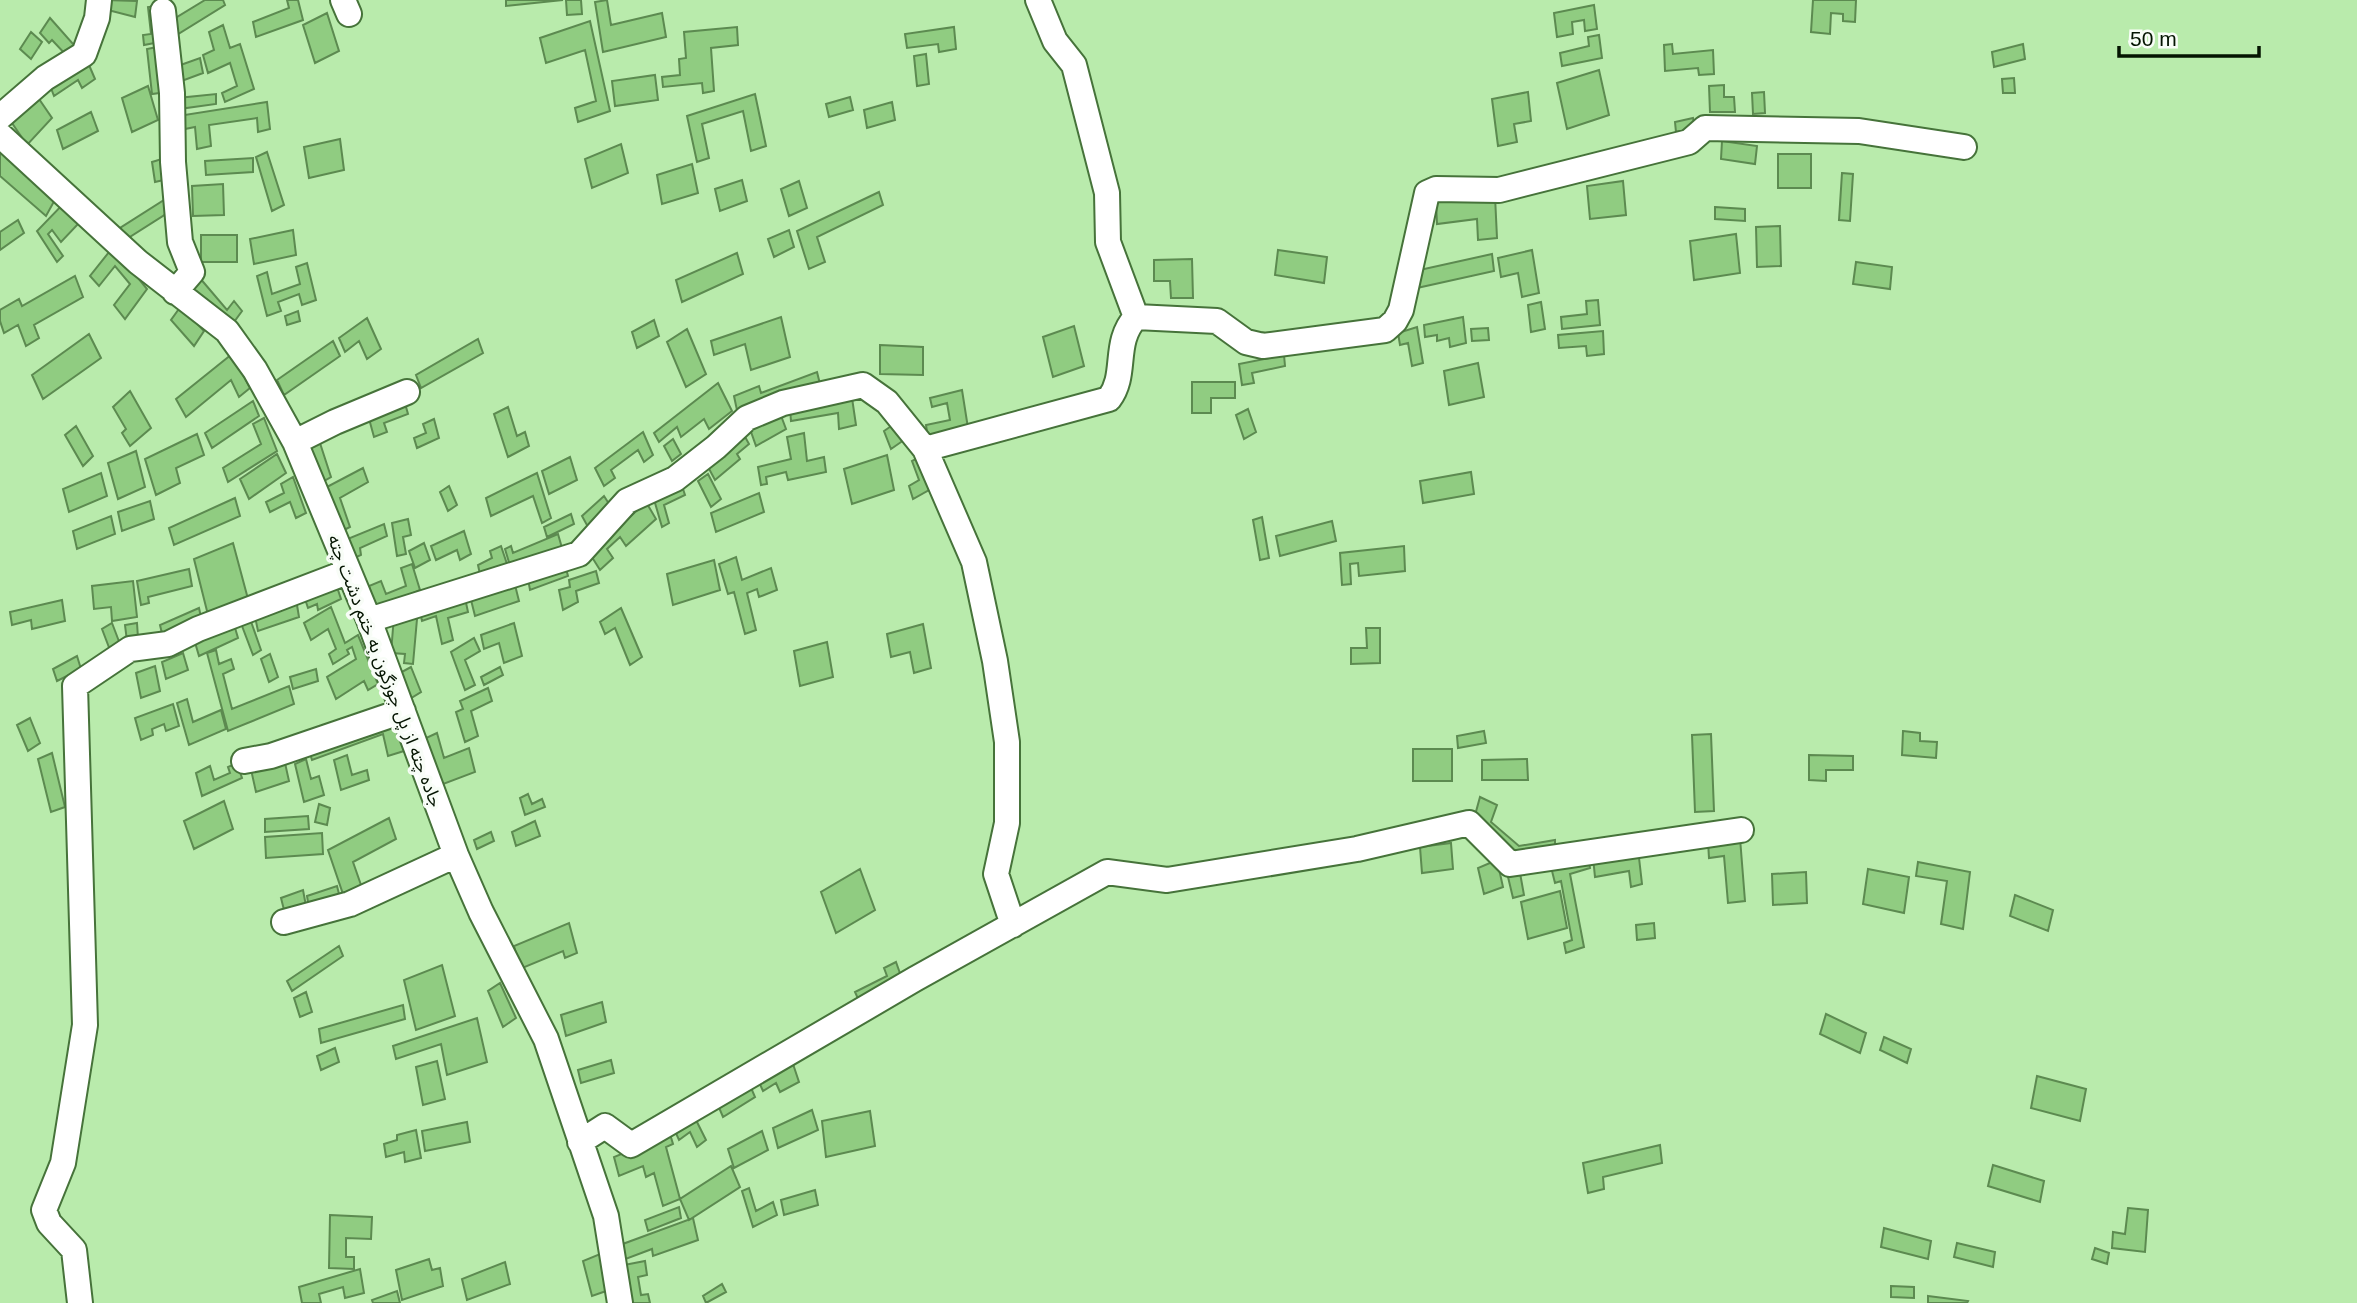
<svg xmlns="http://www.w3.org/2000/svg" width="2357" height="1303" font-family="Arial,'Noto Sans Arabic',sans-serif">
	<rect width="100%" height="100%" fill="#b9ebac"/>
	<path fill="#90cc81" stroke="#5c8a50" stroke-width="2" d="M105 0 137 1 135 17 104 9Z
		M205 0H223L225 5 175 36 169 22Z
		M287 0H298L303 20 256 37 253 22 289 8Z
		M506 0H563L506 6Z
		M566 0H581L582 14 567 15Z
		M607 0 611 25 662 13 666 37 603 52 595 2Z
		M1813 0H1856L1855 22 1843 21V14L1831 13 1830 34 1811 32Z
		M1594 5 1597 29 1585 31 1584 20 1572 22 1573 34 1557 37 1554 13Z
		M156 6 160 42 144 45 143 35 151 34 148 7Z
		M327 13 339 51 315 63 303 25Z
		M50 18 74 45 67 56 52 40 49 43 40 33Z
		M590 21 610 111 578 122 575 108 596 101 585 50 546 63 540 38Z
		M223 25 230 48 240 44 254 89 225 102 222 93 237 86 230 63 208 73 203 55 214 50 209 32Z
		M737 27 738 45 711 48 714 91 703 93 702 83 663 87 662 77 680 75 679 59 686 58 684 32Z
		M954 27 956 49 939 52 938 44 907 48 905 34Z
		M31 32 42 42 31 59 20 49Z
		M1599 35 1602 58 1562 66 1560 53 1589 46 1588 37Z
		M1672 44 1673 54 1713 50 1714 74 1699 75 1698 68 1665 71 1664 45Z
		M2023 44 2025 59 1994 67 1992 52Z
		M162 46 167 92 152 94 147 49Z
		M926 54 929 84 917 86 914 56Z
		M86 58 95 79 82 88 78 80 54 96 49 83Z
		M200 58 203 73 179 82 175 67Z
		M1599 70 1609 115 1567 129 1557 83Z
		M655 75 658 100 615 106 612 81Z
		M2014 78 2015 93H2003L2002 79Z
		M1724 85V97H1734L1735 112H1710L1709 86Z
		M148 86 158 120 132 132 122 98Z
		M1528 92 1531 121 1514 124 1517 142 1498 146 1492 99Z
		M1764 92 1765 113 1753 114 1752 93Z
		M216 94V104L179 109 178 98Z
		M755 94 766 146 751 151 743 111 702 124 709 158 697 162 687 116Z
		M37 96 52 118 27 145 12 123Z
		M850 97 853 110 829 117 826 104Z
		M267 102 270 129 258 132 257 118 209 125 211 146 197 149 195 127 180 130 178 116Z
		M892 102 895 120 867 128 864 110Z
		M91 112 98 131 63 149 57 130Z
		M1693 118 1695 128 1676 132 1675 122Z
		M340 139 344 170 309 178 304 147Z
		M1722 141 1757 146 1755 164 1721 159Z
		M621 144 628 173 592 188 585 159Z
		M0 147 57 196 46 216 0 176Z
		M267 152 284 205 272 211 256 157Z
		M1778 154H1811V188H1778Z
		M165 158 168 179 155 182 152 162Z
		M253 158V172L206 175 205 161Z
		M692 164 698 193 662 204 657 175Z
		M1842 173 1853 174 1850 221 1839 220Z
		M742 180 747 201 720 211 715 189Z
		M799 181 807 208 789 216 781 189Z
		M1623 181 1626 215 1590 219 1587 186Z
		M223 184 224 215 193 216 192 186Z
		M879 192 883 205 817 237 825 262 809 269 797 231Z
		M1495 196 1497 238 1478 240 1477 219 1437 224 1436 202Z
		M164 200 169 212 125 240 120 228Z
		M66 201 80 222 61 242 52 230 48 234 63 256 57 262 37 231Z
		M1715 207 1745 209V221L1715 219Z
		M18 220 24 233 0 250V232Z
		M1780 226 1781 266 1757 267 1756 227Z
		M293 230 296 255 254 264 250 239Z
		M789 230 794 247 774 257 768 239Z
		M1736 234 1740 273 1694 280 1690 241Z
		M201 235H237V262H201Z
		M113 247 147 289 125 319 114 305 130 284 115 266 99 286 90 276Z
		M1278 250 1327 257 1324 283 1275 275Z
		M1532 250 1539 293 1522 297 1518 273 1501 277 1498 258Z
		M737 253 743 274 682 302 676 280Z
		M1492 254 1494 271 1417 288 1415 271Z
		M1192 259 1193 298H1171L1170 281H1154V260Z
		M1856 262 1892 267 1890 289 1853 284Z
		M307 263 316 300 302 305 299 294 278 302 281 311 267 316 257 276 267 272 272 294 300 284 296 267Z
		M75 276 83 297 34 325 39 338 26 346 18 325 4 333 0 321V310L19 299 22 306Z
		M199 277 227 310 234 301 242 311 229 329 192 286Z
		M1598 300 1600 325 1562 329 1561 317 1587 314 1586 301Z
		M1541 302 1545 329 1531 332 1528 305Z
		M181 306 204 331 194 346 171 320Z
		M298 311 300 321 287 325 285 316Z
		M781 317 790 357 751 370 745 344 714 355 711 341Z
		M1463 317 1466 343 1450 347 1449 338 1437 341V335L1425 337 1424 325Z
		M367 318 381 349 367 359 359 341 345 352 339 338Z
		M654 320 659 336 637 348 632 332Z
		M1074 326 1084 366 1053 377 1043 337Z
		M1417 327 1423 363 1412 366 1408 343 1400 345 1398 333Z
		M1488 328 1489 340 1472 341 1471 329Z
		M687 329 706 374 686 387 667 342Z
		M1603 331 1604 354 1587 356 1586 346 1559 348 1558 335Z
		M89 334 101 358 43 399 32 375Z
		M478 339 483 353 421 388 416 375Z
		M333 341 340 356 284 395 277 380Z
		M880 345 923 347V375L880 374Z
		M232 354 250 388 239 397 231 380 186 417 176 399Z
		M1284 355 1285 366 1252 373 1254 383 1242 385 1239 364Z
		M1478 363 1484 397 1449 405 1444 371Z
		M817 372 820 384 738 415 734 396 759 386 761 393Z
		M1192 382H1235V398H1211V413H1192Z
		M718 383 732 411 709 429 704 419 681 437 677 427 659 442 654 433Z
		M962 390 968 428 928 438 926 425 950 420 947 403 932 407 930 398Z
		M130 391 151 428 130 446 122 433 126 429 113 407Z
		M852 398 856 425 839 429 838 413 791 421 790 409Z
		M404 400 408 414 384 423 387 432 374 437 368 415Z
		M253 401 259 416 212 448 205 433Z
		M508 407 517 436 525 432 529 446 508 457 494 414Z
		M1248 409 1256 432 1244 439 1236 415Z
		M780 413 786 429 756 446 750 429Z
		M264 418 277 451 228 482 223 468 261 444 253 424Z
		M434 419 439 438 417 448 414 438 426 433 423 424Z
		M897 422 904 440 891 449 884 431Z
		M76 426 93 456 83 466 65 435Z
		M643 432 653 455 644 462 638 450 611 470 615 478 604 486 595 468Z
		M804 433 807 461 824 457 826 472 788 480 786 472 766 477 767 484 761 485 758 467 791 459 787 437Z
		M197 434 204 455 176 468 180 483 156 495 145 459Z
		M744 435 749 444 737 454 740 459 715 480 707 465Z
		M673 439 681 454 672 461 664 446Z
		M319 440 331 477 317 485 304 448Z
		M136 451 145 487 118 499 108 463Z
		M277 454 286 473 249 499 240 479Z
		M887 455 894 490 852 504 844 469Z
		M570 457 577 480 549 494 542 471Z
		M918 458 929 490 913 499 909 486 919 480 912 461Z
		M363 468 368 482 340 498 350 527 338 533 323 489Z
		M1471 472 1474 494 1423 503 1420 481Z
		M101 473 107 496 69 512 63 489Z
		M537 473 551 518 542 523 533 496 491 516 486 498Z
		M708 474 721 499 711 507 698 481Z
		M293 477 306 513 296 518 290 502 270 512 266 502 284 493 281 484Z
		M681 483 685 495 664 505 669 523 662 527 653 496Z
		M449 486 457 505 448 511 440 492Z
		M759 493 764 512 716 532 711 513Z
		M604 496 611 507 588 527 582 516Z
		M235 498 240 516 174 545 169 528Z
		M150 501 154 519 122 531 118 512Z
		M646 502 656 519 626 546 620 537 607 549 613 558 600 570 590 554Z
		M571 514 574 524 547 537 544 527Z
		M111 516 115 534 77 549 73 531Z
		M1262 517 1269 558 1260 560 1253 520Z
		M408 519 411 535 403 537 406 554 397 556 392 523Z
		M1332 521 1336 541 1280 556 1276 536Z
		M384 524 387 536 360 548 361 555 350 560 345 540Z
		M464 531 471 554 460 560 457 550 436 560 431 546Z
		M558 534 562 548 511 569 505 549 511 546 513 553Z
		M233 543 248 599 208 615 194 559Z
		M424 543 430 560 415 568 409 551Z
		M501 546 508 567 481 579 478 565 492 558 490 551Z
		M1404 546 1405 571 1359 576 1358 563 1350 564 1351 584 1342 585 1340 553Z
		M736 557 742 580 771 568 777 590 759 597 757 589 747 593 756 630 745 634 734 592 728 594 719 564Z
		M714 560 720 590 673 605 667 574Z
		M412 564 420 590 376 610 369 586 381 581 386 594 406 586 401 568Z
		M565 565 568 576 530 590 528 579Z
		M189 569 192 586 148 597 149 603 141 605 137 581Z
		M596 571 599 583 576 591 578 602 563 610 559 590 570 587 569 580Z
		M133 581 137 617 112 621 111 607 94 609 92 586Z
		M335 581 341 599 318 610 317 604 308 608 304 596Z
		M514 581 519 601 475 616 470 596Z
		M465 598 468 612 448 618 453 640 442 644 436 616 422 621 420 612Z
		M296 599 299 617 258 631 254 612Z
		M62 600 65 621 32 629 31 620 12 625 10 612Z
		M331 607 345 643 358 635 378 684 368 690 364 681 336 699 327 677 356 659 352 647 347 650 349 654 333 664 329 654 336 649 328 629 311 640 304 623Z
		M199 608 202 622 163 638 160 625Z
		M621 608 642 657 630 665 615 628 605 634 600 622Z
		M248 613 261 650 253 655 239 618Z
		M394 616 417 619 413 664 404 663 405 654 391 653Z
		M233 621 238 638 199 656 194 639Z
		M112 623 120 644 110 650 102 629Z
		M137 623 138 638 127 641 125 625Z
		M514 623 522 656 504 663 499 643 484 649 481 635Z
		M923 624 931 668 914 673 910 652 891 657 887 634Z
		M1366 628H1380V663L1351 664V648H1367Z
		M474 638 480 651 465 660 475 685 465 690 451 652Z
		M827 642 833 677 800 686 794 651Z
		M216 650 219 664 231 659 234 669 223 674 232 709 289 686 294 704 228 731 207 653Z
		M183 653 188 670 166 679 162 662Z
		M270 654 278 677 269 682 261 659Z
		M77 656 81 669 57 681 53 669Z
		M155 666 160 691 141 698 136 673Z
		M411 667 421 692 408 700 398 674Z
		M500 667 503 675 484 685 481 677Z
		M316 669 318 681 293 689 290 677Z
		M488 688 492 701 471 711 478 736 465 742 456 712 463 709 460 701Z
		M187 699 193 722 221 710 226 729 189 745 177 703Z
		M173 704 179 726 166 731 164 724 152 729 153 735 141 740 135 718Z
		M30 718 40 743 28 751 17 725Z
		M396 719 404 751 388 756 383 734 312 760 309 750Z
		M1484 731 1486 743 1458 748 1457 736Z
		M1903 731 1920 733V741L1937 742 1936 758 1902 755Z
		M437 733 444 758 469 748 475 772 438 786 426 738Z
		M1711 734 1714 811 1695 812 1692 735Z
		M1413 749H1452V781H1413Z
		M52 753 65 807 51 812 38 759Z
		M283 754 289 781 256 792 250 765Z
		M347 755 352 775 367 770 369 780 341 790 334 760Z
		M1809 755 1853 756V770H1826V781L1809 780Z
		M306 759 311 779 319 776 324 795 304 802 295 764Z
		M1527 759 1528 780H1482V760Z
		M237 763 242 778 202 796 196 773 210 766 214 780 230 773 228 767Z
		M528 794 532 804 542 799 545 807 525 815 520 798Z
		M1480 797 1497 805 1491 822 1519 846 1555 840V850L1519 856 1474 819Z
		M224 801 233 829 194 849 184 821Z
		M319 804 330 808 327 825 315 822Z
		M308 816 309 829 265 832V819Z
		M389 818 396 839 353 862 361 885 343 894 328 850Z
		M535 821 540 836 516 846 512 832Z
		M491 832 494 841 477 849 474 840Z
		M322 833 323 854 266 858 265 837Z
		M1740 838 1745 901 1728 903 1724 856 1709 858 1708 842Z
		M1451 843 1453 869 1422 873 1420 847Z
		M1638 849 1642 884 1631 887 1629 871 1595 877 1593 857Z
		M1588 856 1590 868 1570 874 1584 947 1566 953 1564 943 1572 940 1561 881 1555 883 1551 867Z
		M1497 860 1503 887 1484 894 1478 868Z
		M1918 862 1970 872 1963 929 1941 924 1947 881 1916 876Z
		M860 869 875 910 836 933 821 892Z
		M1868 869 1909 877 1904 913 1863 904Z
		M1806 872 1807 903 1773 905 1772 874Z
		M1520 873 1524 895 1513 898 1508 877Z
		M337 886 340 898 309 908 307 896Z
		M303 890 306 906 285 914 281 898Z
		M1560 891 1567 928 1528 939 1521 902Z
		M2015 895 2053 910 2048 931 2010 916Z
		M569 923 577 953 565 958 563 951 520 969 514 946Z
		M1654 923 1655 938 1637 940 1636 925Z
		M339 946 343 956 292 991 287 981Z
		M896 962 902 979 859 1001 855 992 887 976 884 968Z
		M442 965 455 1016 416 1030 404 980Z
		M500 983 516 1018 503 1027 488 991Z
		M306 992 312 1012 300 1017 294 998Z
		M602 1002 606 1022 566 1036 561 1015Z
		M403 1005 405 1019 321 1043 319 1029Z
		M1826 1014 1866 1033 1860 1053 1820 1034Z
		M477 1018 487 1062 447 1075 441 1044 396 1059 393 1046Z
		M1884 1037 1911 1049 1907 1063 1880 1050Z
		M335 1048 339 1062 321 1070 317 1056Z
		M611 1060 614 1073 581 1083 578 1070Z
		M437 1061 445 1099 423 1105 416 1067Z
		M792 1061 799 1082 780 1092 776 1083 763 1091 758 1080Z
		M2037 1076 2086 1089 2080 1121 2031 1108Z
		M749 1083 755 1097 723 1117 717 1103Z
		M812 1110 818 1130 778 1148 773 1128Z
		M870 1111 875 1146 826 1157 822 1121Z
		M694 1116 706 1140 697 1147 690 1132 679 1140 675 1131Z
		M467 1122 470 1142 425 1151 422 1131Z
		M416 1130 421 1158 405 1162 404 1152 386 1157 384 1144 397 1140V1135Z
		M762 1131 768 1150 734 1168 728 1149Z
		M670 1134 673 1144 666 1147 680 1199 663 1206 654 1173 646 1177 643 1166 619 1176 614 1157Z
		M1660 1145 1662 1163 1603 1177 1604 1189 1588 1193 1583 1163Z
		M1993 1165 2044 1181 2040 1202 1988 1186Z
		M731 1166 740 1187 689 1220 680 1199Z
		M749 1188 756 1211 773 1202 777 1215 753 1227 742 1191Z
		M815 1190 818 1205 784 1215 781 1200Z
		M679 1207 681 1218 648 1231 645 1220Z
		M2128 1208 2148 1210 2145 1252 2112 1248 2113 1232 2125 1234Z
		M330 1215 372 1217 371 1239 346 1238V1257H354V1269L329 1268Z
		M693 1218 698 1240 653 1256 652 1249 623 1260 620 1245Z
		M1884 1228 1931 1241 1928 1259 1881 1247Z
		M1957 1243 1995 1252 1993 1267 1954 1257Z
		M2095 1248 2109 1253 2107 1264 2092 1259Z
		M600 1254 609 1290 592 1296 583 1261Z
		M429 1259 432 1270 440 1268 443 1286 402 1300 396 1270Z
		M645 1261 647 1275 638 1277 641 1295 648 1294 650 1303H630L624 1265Z
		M505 1262 510 1284 467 1300 462 1279Z
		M360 1269 364 1293 345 1298 343 1287 319 1294 321 1303H302L299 1287Z
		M722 1284 726 1292 706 1303 703 1296Z
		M1891 1286 1914 1287V1298L1891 1297Z
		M397 1291 400 1303H373L372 1300Z
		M1928 1296 1968 1301 1967 1303H1928Z"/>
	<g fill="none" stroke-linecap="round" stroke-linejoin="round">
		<defs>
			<path id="minor" d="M343 0 349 14
				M1038 0 1055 41 1074 65 1107 193 1108 242 1136 317
				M163 11 172 93 173 162 180 242 192 272 175 292
				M0 117 45 78 84 54 97 18 99 0
				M0 135 138 262 227 331 255 370 295 442 369 620 456 855 481 912 546 1039 606 1216 620 1303
				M295 442 335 422 407 392
				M925 449 1109 399C1128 374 1112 343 1136 317L1217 321 1246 342 1263 346 1385 330 1395 321 1401 310 1427 193 1436 189 1499 190 1689 142 1705 128 1859 131 1964 147
				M369 620 579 554 627 501 675 479 716 447 747 418 783 403 863 385 887 402 925 449 974 562 995 661 1007 742V823L996 874 1013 925
				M244 761 271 756 403 711
				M284 922 350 904 456 855
				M580 1142 605 1126 631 1145 915 979 1107 872 1167 880 1357 849 1469 823 1510 864 1741 830
				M80 1303 74 1250 49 1223 44 1210 63 1163 85 1025 75 686 130 649 168 644 198 629 347 572"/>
		</defs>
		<use href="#minor" stroke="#46733a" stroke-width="28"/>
		<use href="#minor" stroke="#fff" stroke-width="24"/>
	</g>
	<g text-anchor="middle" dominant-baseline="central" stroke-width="7" stroke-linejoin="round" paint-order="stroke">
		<g font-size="18" fill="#041401" stroke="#f8fdf7">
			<text transform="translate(385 671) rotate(69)">جاده چته از پل جوزگون به ختم دشت چته</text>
		</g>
	</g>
	<path d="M2119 46v10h140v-10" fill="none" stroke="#041401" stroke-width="3.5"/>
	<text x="2130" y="46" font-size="21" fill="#041401" stroke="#f8fdf7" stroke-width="5" paint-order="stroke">50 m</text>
</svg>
